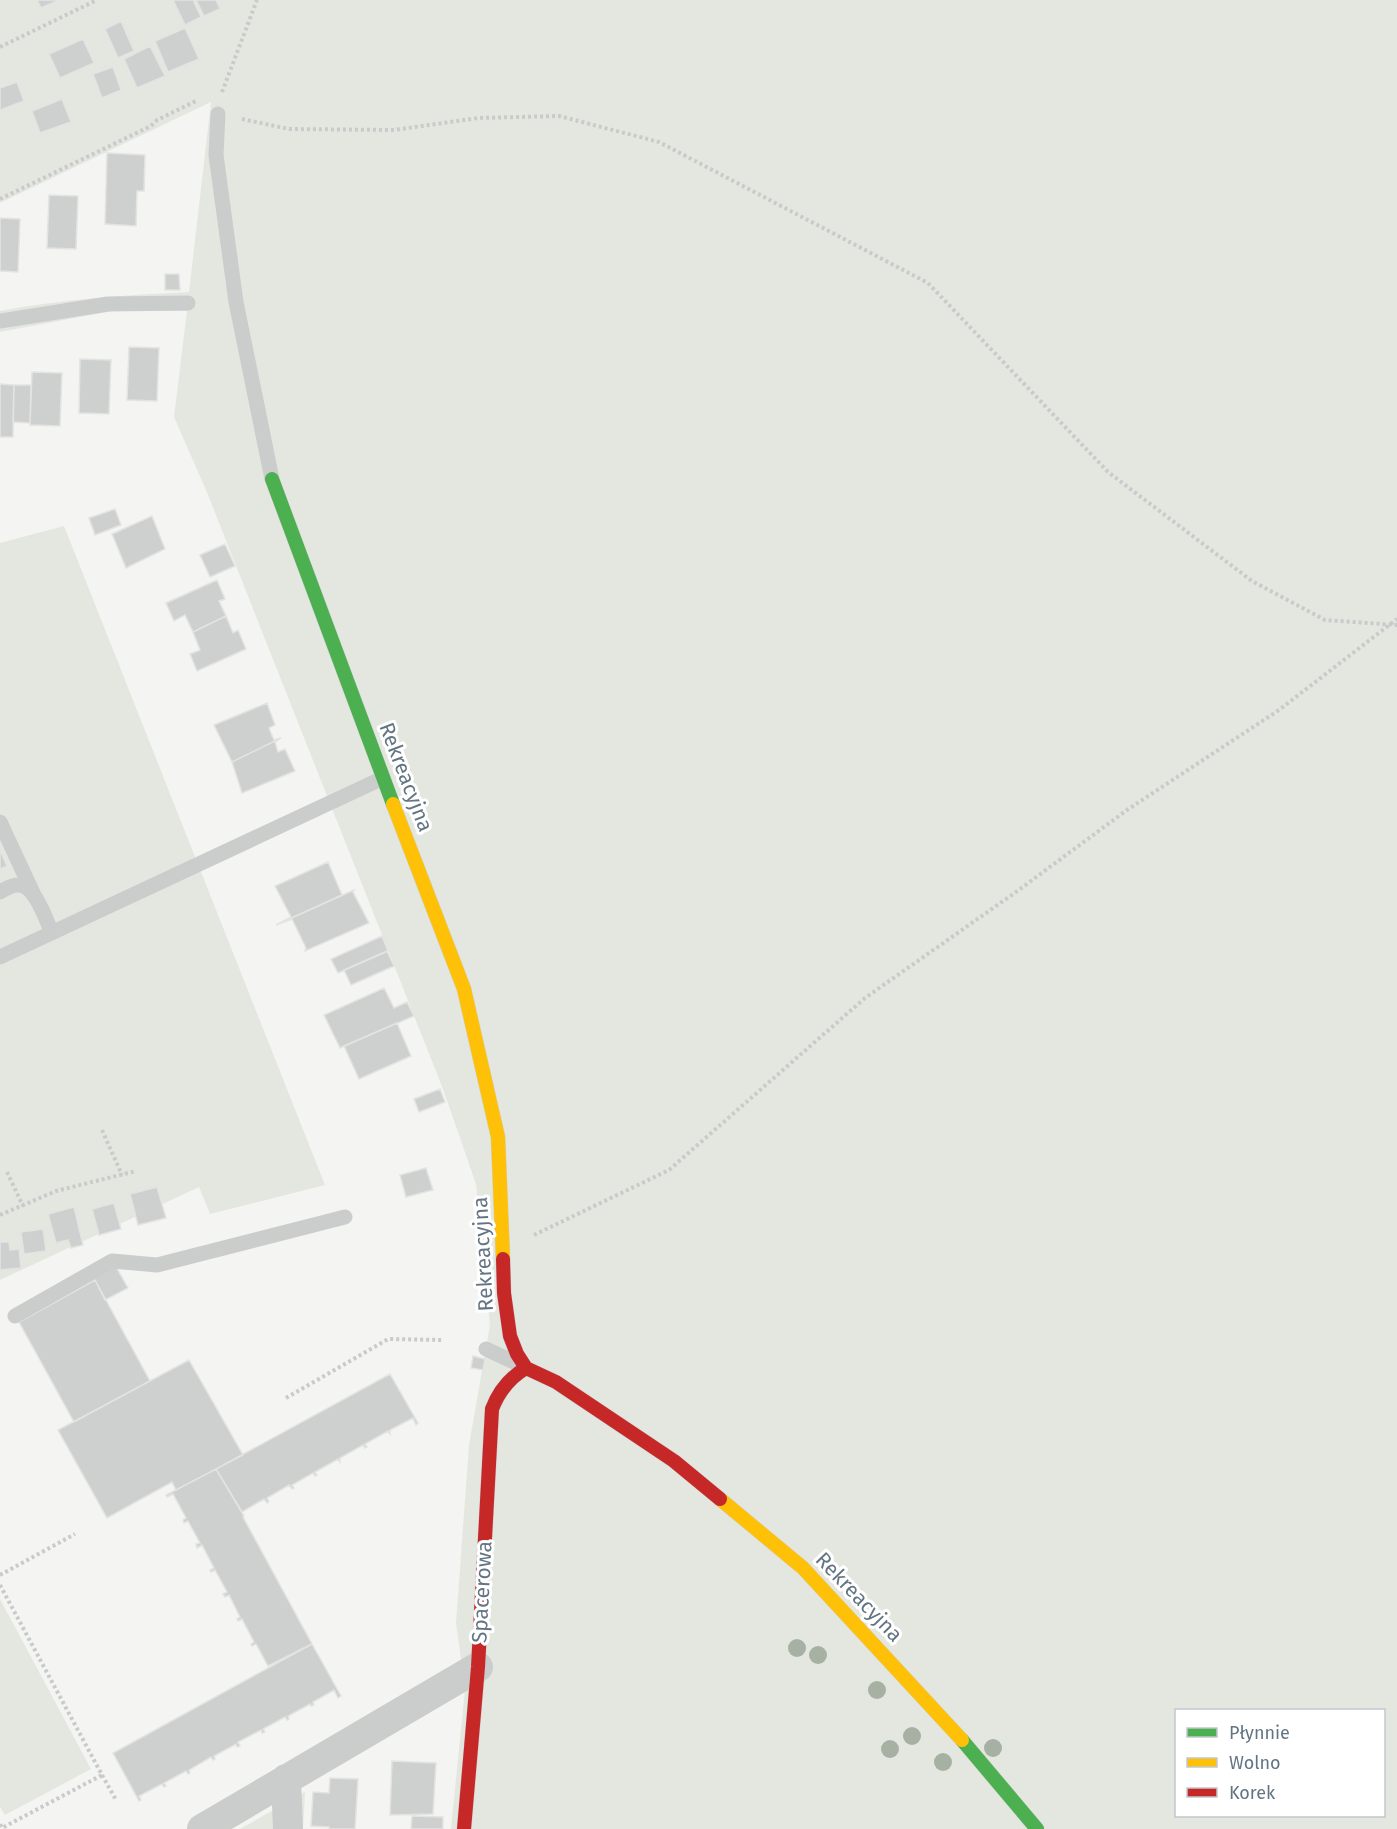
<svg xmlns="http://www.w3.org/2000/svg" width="1397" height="1829" font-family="'Fira Sans',sans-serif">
	<rect width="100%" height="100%" fill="#f4f4f2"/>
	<path fill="#e4e7e0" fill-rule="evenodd" d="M0 0H1397V1829H451L465 1689 456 1623 469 1445 490 1325 476 1184 443 1089 206 490 174 417 187 311H112L0 332V311C64 299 125 295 189 292L211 102 0 203ZM1176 1710H1384V1816H1176Z
		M64 526 325 1185 210 1214 199 1187 0 1280V543Z
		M0 1599 91 1769 5 1815 0 1807Z
		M305 1792 303 1829H240Z"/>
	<path fill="#ced0d0" stroke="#e3e3e2" stroke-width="1.5" d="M37 0H59L41 8Z
		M173 0H193L201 17 185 25Z
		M196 0H216L220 9 204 16Z
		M121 21 134 51 118 58 105 29Z
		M185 28 199 59 168 72 155 41Z
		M83 39 94 63 60 78 49 54Z
		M150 46 165 76 137 88 124 59Z
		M113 67 121 90 102 98 93 74Z
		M17 82 24 101 0 110V88Z
		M62 99 71 122 40 133 32 111Z
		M107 153 145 155 144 191H137L136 226 105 224Z
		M49 195 78 196 76 249 47 248Z
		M0 218 20 219 18 272 0 271Z
		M165 274H179L180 290H165Z
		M129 347 159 348 157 401 127 400Z
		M80 359 111 360 109 414 79 413Z
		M32 372 62 373 60 426 30 425Z
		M0 384 14 385 13 437H0Z
		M14 385H31L30 423 13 422Z
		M115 509 121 525 95 535 89 518Z
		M152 516 165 549 126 568 112 534Z
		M225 544 235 566 210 577 200 555Z
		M217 580 225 599 219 601 226 616 193 632 185 615 174 621 166 603Z
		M226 616 233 633 238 630 246 649 197 671 190 654 200 650 193 632Z
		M267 703 275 725 269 728 274 740 281 738 232 762 214 725Z
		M281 738 275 742 278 752 285 749 295 771 242 793 232 762Z
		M0 850 7 866 0 869Z
		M328 862 342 895 276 925 291 917 275 886Z
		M354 890 353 892 369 923 305 951 306 948 292 919 276 925Z
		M382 936 388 951 338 973 331 959Z
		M387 951 394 966 351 985 344 970Z
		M384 988 394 1008 407 1002 414 1016 340 1048 324 1015Z
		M397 1023 411 1056 359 1079 344 1046Z
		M440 1089 445 1102 419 1112 414 1099Z
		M426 1168 433 1190 406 1197 400 1175Z
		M157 1187 166 1218 138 1225 130 1194Z
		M114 1203 121 1229 99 1235 92 1209Z
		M74 1207 83 1245 71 1248 68 1240 56 1243 48 1214Z
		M43 1229 46 1251 24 1254 21 1232Z
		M0 1242H9L10 1250 19 1249 21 1268 0 1270Z
		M115 1265 128 1288 105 1300 95 1280 93 1281 91 1278Z
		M95 1280 150 1381 74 1422 19 1322Z
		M473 1356 485 1359 483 1370 471 1368Z
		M189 1360 243 1455 176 1490 172 1482 107 1518 58 1430Z
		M390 1374 418 1423 416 1425 413 1418 390 1430V1434L388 1431 365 1444 367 1447 365 1448 363 1445 340 1458V1462L338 1459 315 1472 317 1475 315 1476 313 1473 292 1485 294 1488 292 1489 289 1485 267 1498 269 1502 267 1503 264 1499 242 1512 216 1469Z
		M216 1469 244 1516 243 1517 312 1644 268 1666 256 1644 252 1646 251 1644 254 1642 242 1619 238 1621 237 1619 240 1617 229 1595 225 1597 223 1594 227 1592 215 1570 211 1572 210 1570 214 1568 202 1545 197 1548 196 1544 200 1543 188 1521 184 1523 183 1520 186 1518 173 1494 167 1497 166 1495Z
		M312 1644 341 1696 338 1698 334 1690 313 1702 314 1705 311 1706 310 1704 288 1716 289 1719 287 1720 285 1717 263 1729 265 1732 262 1733 261 1730 238 1742 240 1746 237 1747 236 1744 214 1756 215 1759 213 1760 211 1757 189 1770 190 1773 188 1774 186 1771 164 1783 166 1786 164 1787 162 1784 139 1796 141 1800 139 1801 113 1753Z
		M392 1761 436 1763 433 1814 390 1815Z
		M330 1778 358 1779 355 1829H329V1827L311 1826 313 1792 329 1793Z
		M412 1816 443 1817V1829H411Z"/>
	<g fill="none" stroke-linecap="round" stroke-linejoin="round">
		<defs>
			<path id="fast" d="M272 479 393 804
				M962 1740 1037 1829"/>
			<path id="slow" d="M393 804 464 989 498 1137 503 1259
				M720 1499 803 1568 962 1740"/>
			<path id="jam" d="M503 1259 504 1293 510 1336 517 1354 526 1368 556 1382 674 1461 720 1499
				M464 1829 478 1667 492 1409C499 1391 509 1378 526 1368"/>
		</defs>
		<use href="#fast" stroke="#d0d2d2" stroke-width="15"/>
		<use href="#slow" stroke="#d0d2d2" stroke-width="15"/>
		<use href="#jam" stroke="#d0d2d2" stroke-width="15"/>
		<path stroke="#cacaca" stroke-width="4" stroke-dasharray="3 3" stroke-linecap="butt" d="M0 47 97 0
			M222 92 257 0
			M242 119 289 129 394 130 478 118 559 116 659 142 928 283 1108 472 1252 581 1325 620 1397 625
			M0 199 151 126 157 120 198 100
			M102 1130 122 1175
			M7 1172 23 1206
			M0 1215 56 1191 136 1171
			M534 1235 669 1170 865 998 1016 892 1127 810 1279 710 1397 619
			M286 1398 388 1339 442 1340
			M0 1575 75 1534
			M0 1585 102 1775 2 1828 0 1824
			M102 1775 116 1800"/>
		<path stroke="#cbcdcd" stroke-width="15" d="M218 114 216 155 236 302 272 479
			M0 321 108 304 188 303
			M0 822 33 893
			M0 892C5 889 12 885 18 885 35 884 46 920 52 933
			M0 957 383 778
			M15 1316 112 1261 157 1265 345 1217
			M486 1349 518 1364"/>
		<path stroke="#cbcdcd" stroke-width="30" d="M286 1779 288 1829
			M202 1829 478 1667"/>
		<use href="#fast" stroke="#4caf50" stroke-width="14"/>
		<use href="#slow" stroke="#ffc107" stroke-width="14"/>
		<use href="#jam" stroke="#c62828" stroke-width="14"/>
	</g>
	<g fill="#a6b1a3">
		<circle cx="797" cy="1648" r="9"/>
		<circle cx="818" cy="1655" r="9"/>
		<circle cx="877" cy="1690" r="9"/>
		<circle cx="912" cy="1736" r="9"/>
		<circle cx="993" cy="1748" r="9"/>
		<circle cx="890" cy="1749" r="9"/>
		<circle cx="943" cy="1762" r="9"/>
	</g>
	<g text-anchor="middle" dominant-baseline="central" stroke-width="6" stroke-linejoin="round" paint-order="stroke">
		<g font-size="21" fill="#637583" stroke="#fff">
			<text transform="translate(406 777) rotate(69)">Rekreacyjna</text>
			<text transform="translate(483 1254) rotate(-93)">Rekreacyjna</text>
			<text transform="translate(482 1592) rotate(-87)">Spacerowa</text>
			<text transform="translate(859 1597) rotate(46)">Rekreacyjna</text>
		</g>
	</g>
	<rect x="1175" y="1709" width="210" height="108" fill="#ffffff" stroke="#c1c8cd" stroke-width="1.5"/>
	<rect x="1187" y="1728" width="30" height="9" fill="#4caf50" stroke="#c1c8cd" stroke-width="1.5"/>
	<text x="1229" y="1739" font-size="18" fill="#637583">Płynnie</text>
	<rect x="1187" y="1758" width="30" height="9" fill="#ffc107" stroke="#c1c8cd" stroke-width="1.5"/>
	<text x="1229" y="1769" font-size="18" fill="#637583">Wolno</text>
	<rect x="1187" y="1788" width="30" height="9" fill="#c62828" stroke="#c1c8cd" stroke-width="1.5"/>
	<text x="1229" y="1799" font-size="18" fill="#637583">Korek</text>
</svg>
